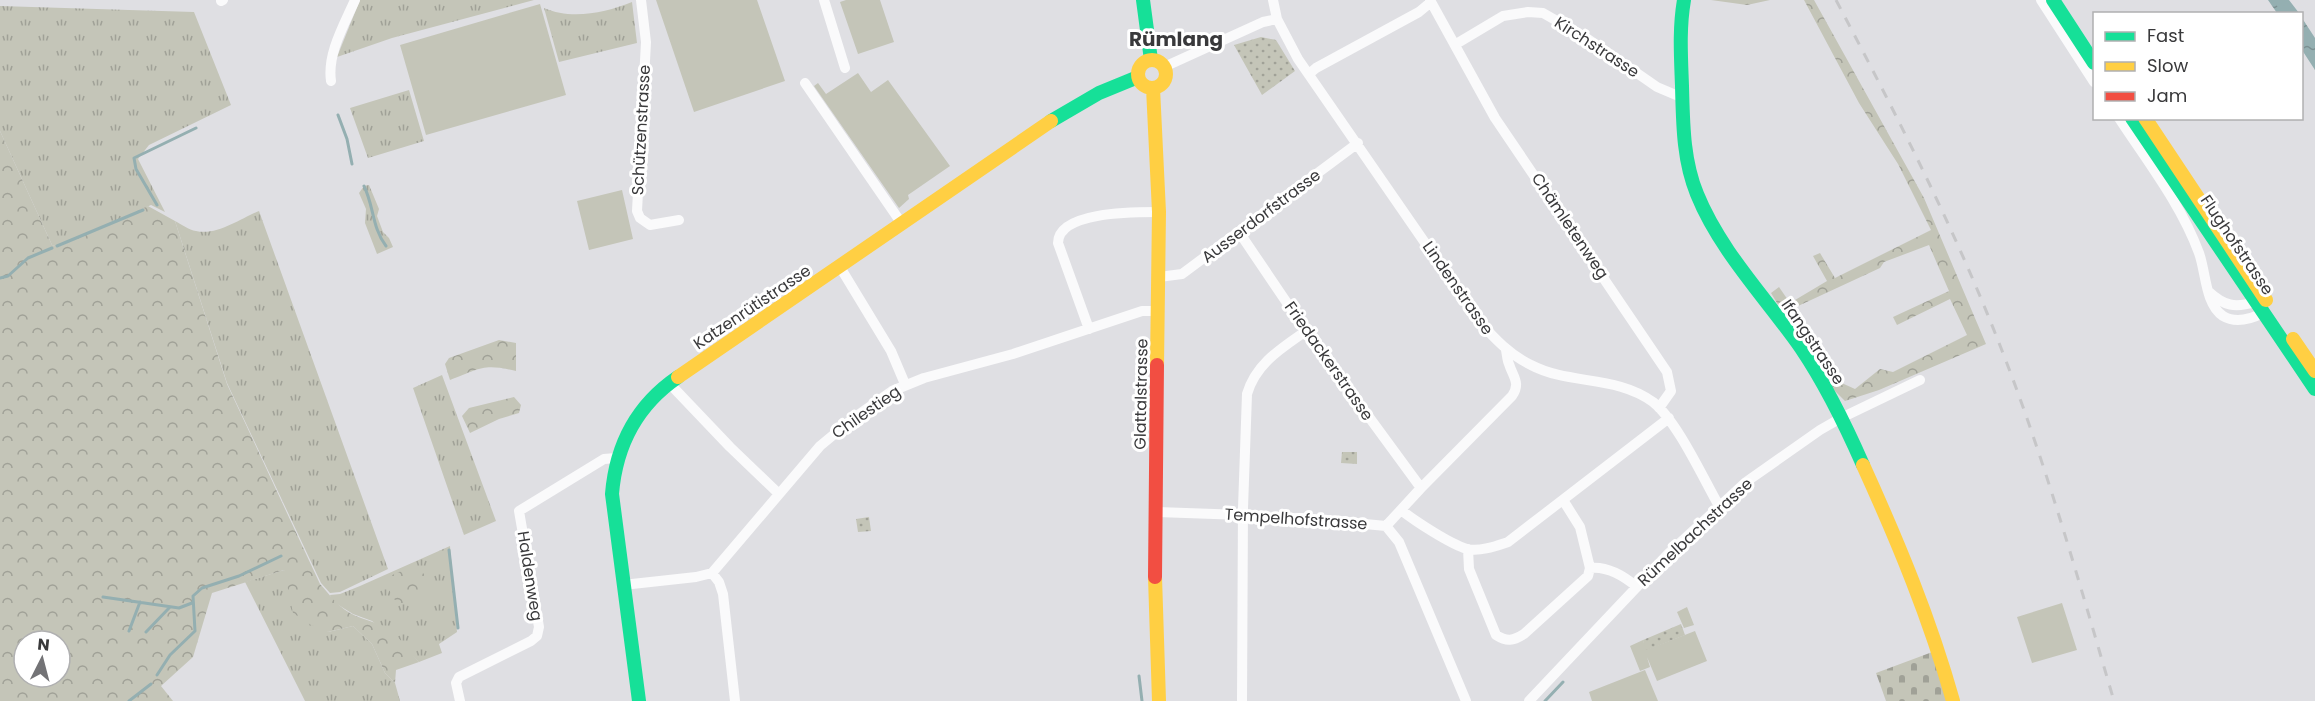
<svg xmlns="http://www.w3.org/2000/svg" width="2315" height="701" font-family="Poppins,sans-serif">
	<defs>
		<pattern id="grass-tufts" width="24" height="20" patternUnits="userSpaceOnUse" patternTransform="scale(1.5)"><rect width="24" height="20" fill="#c4c5b8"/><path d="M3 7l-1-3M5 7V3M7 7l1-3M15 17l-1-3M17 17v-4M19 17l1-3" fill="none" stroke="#a0a197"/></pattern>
		<pattern id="forest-crowns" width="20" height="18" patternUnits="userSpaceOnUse" patternTransform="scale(1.5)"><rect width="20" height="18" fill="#c4c5b8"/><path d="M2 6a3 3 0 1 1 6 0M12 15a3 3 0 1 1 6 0" fill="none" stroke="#a0a197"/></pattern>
		<pattern id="cemetery-stones" width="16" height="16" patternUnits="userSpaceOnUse" patternTransform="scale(1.5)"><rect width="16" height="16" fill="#c4c5b8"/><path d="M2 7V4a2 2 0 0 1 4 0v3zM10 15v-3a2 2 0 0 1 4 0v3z" fill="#a0a197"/></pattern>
		<pattern id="park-dots" width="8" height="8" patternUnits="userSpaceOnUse" patternTransform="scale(1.5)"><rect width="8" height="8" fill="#c4c5b8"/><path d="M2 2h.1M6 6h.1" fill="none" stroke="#a0a197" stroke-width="1.8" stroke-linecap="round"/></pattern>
		<pattern id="water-ripples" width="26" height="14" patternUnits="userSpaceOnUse" patternTransform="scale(1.5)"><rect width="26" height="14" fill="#94afb1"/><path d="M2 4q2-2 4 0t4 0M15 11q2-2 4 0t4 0" fill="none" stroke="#7a8f91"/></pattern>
	</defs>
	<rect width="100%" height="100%" fill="#dfdfe3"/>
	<path fill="url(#grass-tufts)" d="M360 0H534L392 38 337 57Z
		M632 2 637 43 559 62 544 8C571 20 605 13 632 2Z
		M0 6 194 12 231 105 149 145 138 159 165 212 151 205 58 247 52 245 0 131Z
		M409 90 424 141 368 158 350 108Z
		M369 185 379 209 377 216 383 232 389 238 393 247 377 254 365 223 366 209 359 193 364 186Z
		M259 211 388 569 340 592 330 593 321 583 227 383 175 221C181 224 189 230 196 231 217 236 241 218 259 211Z
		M442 375 496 521 464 535 413 388Z
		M450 546 457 632 439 644 442 653 419 662 372 621 353 614 332 601 330 595 340 594 360 586Z
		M284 570 328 632 353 626 372 644 385 673 395 683 400 701H305L245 582Z"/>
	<path fill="url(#forest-crowns)" fill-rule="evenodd" d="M1711 0H1770L1747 5Z
		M1804 0H1814L1924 198 1986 344 1879 390 1845 401 1830 386 1835 380 1855 389 1880 369 1893 372 1967 335 1950 299 1897 325 1893 317 1949 291 1929 245 1884 262 1880 268 1783 313 1771 293 1779 287 1790 303 1827 281 1813 256 1820 253 1835 278 1931 230 1898 164 1859 103Z
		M0 131 52 245 58 247 148 206 175 221 227 384 320 584C331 596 335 604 350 613 364 621 382 622 394 633 403 642 409 653 419 662L396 670 395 683 385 673 372 644 353 626 328 632 311 625 293 613 284 570 212 593 193 657 161 686 173 701H0ZM24 641H60V677H24Z
		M499 340 516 343V371C482 363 480 369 450 380L445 364 449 358Z
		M514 397 521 405 519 413 499 419 470 433 462 416 469 408Z
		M415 565 427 577 430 596 398 605 390 592V576Z"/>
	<path fill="url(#cemetery-stones)" d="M1935 651 1950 701H1886L1876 673Z"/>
	<path fill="url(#park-dots)" d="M1261 37 1276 40 1295 71 1262 95 1234 45Z
		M1342 452H1357V464L1341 463Z
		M869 517 871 531 858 532 856 519Z
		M1681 624 1685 635 1645 651 1643 640Z"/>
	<path fill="#c4c5b8" d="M656 0H757L785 81 694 112Z
		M846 0H880L894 42 858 54 840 2Z
		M540 4 566 95 426 135 400 45Z
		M858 73 871 92 888 80 950 166 908 195 909 199 899 208 814 86 818 83 826 94Z
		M622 190 633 239 589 250 577 201Z
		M2062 603 2077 650 2032 663 2017 617Z
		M1687 607 1694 625 1684 628 1677 612Z
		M1695 631 1707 661 1657 681 1647 657 1650 667 1640 671 1630 646 1643 640 1646 650Z
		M1645 670 1658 701H1592L1589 692Z"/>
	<path fill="url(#water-ripples)" d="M2268 0H2289L2299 13H2277Z
		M2302 18 2315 38V70L2302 50Z"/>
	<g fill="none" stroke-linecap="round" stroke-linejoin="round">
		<path stroke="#94afb1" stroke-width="3" d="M338 115 347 139 352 164
			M364 186C374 206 372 228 386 246
			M157 205 136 169 134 158 196 128
			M57 246 143 210
			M0 278 8 276 28 258 52 248
			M449 550 458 628
			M103 597 179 608 192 603
			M129 631 140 602
			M146 632 170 607
			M157 675 170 655 195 631 193 596 202 588 239 576 281 556
			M1139 676 1142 701
			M129 701 151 684
			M1545 701 1563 682"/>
		<path stroke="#fafafb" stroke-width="10" d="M641 0 646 42 637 211 640 218 650 225 679 220
			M824 0 845 68
			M1273 0 1277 19 1298 59 1479 321C1494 338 1510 355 1531 365 1569 385 1616 375 1653 402 1677 421 1703 478 1719 506
			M1430 0 1495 118 1667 372 1671 391 1659 408
			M2041 0 2094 82
			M221 1 223 0
			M1456 44 1503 16 1528 12 1543 13 1585 37 1657 87 1683 98
			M1164 67 1263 22 1277 19
			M1309 74 1316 68 1419 12 1431 2
			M331 81C327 54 344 25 355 0
			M805 83 902 224
			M2119 118C2147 161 2181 204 2199 253 2206 272 2205 304 2223 316 2236 324 2251 319 2263 313
			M1239 232 1306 331 1421 488
			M840 267 891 351 905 384
			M1159 277 1182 274 1358 143
			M2209 292C2224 306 2235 308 2255 302
			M1089 329 1058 243C1058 211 1136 212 1159 212
			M669 383 730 447 778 493
			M1401 510C1415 521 1450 544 1467 549 1480 552 1496 546 1508 542L1669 418
			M1157 512 1243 515 1260 518H1302L1386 526 1399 542 1466 701
			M1386 526 1421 488 1512 396C1521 383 1513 377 1509 364 1507 360 1507 354 1506 350
			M1468 549 1469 569 1496 635C1507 642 1513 641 1524 634L1588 576 1590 568 1580 527 1563 500
			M1590 568C1607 566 1624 576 1637 587
			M712 573 719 582 723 594 735 701
			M623 585 696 577 712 573 820 446 855 417 892 391 924 378 1013 354 1142 311H1159
			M460 701 456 683 459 677 531 641 537 636 539 627 519 511 604 459 616 458
			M1242 701 1243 508 1247 394C1256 363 1282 348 1306 331
			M1529 701 1668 554 1746 482 1820 430 1841 418 1920 380"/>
		<path stroke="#16e098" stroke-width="14" d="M1143 0 1151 60
			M1684 0C1679 29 1681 57 1682 86 1683 123 1683 160 1697 194 1720 251 1766 298 1801 348 1826 385 1845 424 1863 465
			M2053 0 2094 63
			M2132 118 2315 389
			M1051 121 1099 93 1138 77
			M639 701 612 494C616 445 637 405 678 377"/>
		<path stroke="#ffcf43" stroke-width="14" d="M1138 74a14 14 0 1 1 28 0a14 14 0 1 1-28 0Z
			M1153 88 1159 212 1157 365
			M2145 118 2266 300
			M2293 339 2315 371
			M678 377 1051 121
			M1863 465C1898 542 1930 619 1953 701
			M1155 577 1159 701"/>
		<path stroke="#f24e42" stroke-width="14" d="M1155 577 1157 365"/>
		<path stroke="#c6c6c8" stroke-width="3" stroke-dasharray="10 10" stroke-linecap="butt" d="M1836 0C1896 114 1954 227 2001 348 2046 463 2079 582 2114 701"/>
	</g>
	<g text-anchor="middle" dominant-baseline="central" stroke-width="6" stroke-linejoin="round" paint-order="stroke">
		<g font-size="16" fill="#39393b" stroke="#fff">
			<text transform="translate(1597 47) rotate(33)">Kirchstrasse</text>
			<text transform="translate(641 130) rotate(-87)">Schützenstrasse</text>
			<text transform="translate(1261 216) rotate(-37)">Ausserdorfstrasse</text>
			<text transform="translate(1570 226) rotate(56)">Chämletenweg</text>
			<text transform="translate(2237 245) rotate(56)">Flughofstrasse</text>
			<text transform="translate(1458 288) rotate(55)">Lindenstrasse</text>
			<text transform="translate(752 307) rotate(-34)">Katzenrütistrasse</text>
			<text transform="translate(1813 342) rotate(56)">Ifangstrasse</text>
			<text transform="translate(1329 361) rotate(55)">Friedackerstrasse</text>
			<text transform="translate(1141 394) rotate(-89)">Glattalstrasse</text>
			<text transform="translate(866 412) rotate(-35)">Chilestieg</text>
			<text transform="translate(1296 519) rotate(4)">Tempelhofstrasse</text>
			<text transform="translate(1695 532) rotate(-43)">Rümelbachstrasse</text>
			<text transform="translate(530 576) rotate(81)">Haldenweg</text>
		</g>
		<g font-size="20" font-weight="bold" fill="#39393b" stroke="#fff">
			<text x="1176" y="39">Rümlang</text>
		</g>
	</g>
	<rect x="2093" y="12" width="210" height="108" fill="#ffffff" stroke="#b0b0b1" stroke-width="1.5"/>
	<rect x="2105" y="32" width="30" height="9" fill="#16e098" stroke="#b0b0b1" stroke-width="1.5"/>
	<text x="2147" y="42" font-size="18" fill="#39393b">Fast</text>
	<rect x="2105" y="62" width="30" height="9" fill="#ffcf43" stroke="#b0b0b1" stroke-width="1.5"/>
	<text x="2147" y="72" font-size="18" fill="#39393b">Slow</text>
	<rect x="2105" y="92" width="30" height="9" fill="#f24e42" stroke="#b0b0b1" stroke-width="1.5"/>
	<text x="2147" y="102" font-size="18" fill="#39393b">Jam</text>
	<g transform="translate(42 659) rotate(6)"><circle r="28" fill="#ffffff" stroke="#b0b0b1" stroke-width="1.5"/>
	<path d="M0-4.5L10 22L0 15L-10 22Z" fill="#737376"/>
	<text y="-9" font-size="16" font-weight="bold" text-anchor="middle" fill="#39393b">N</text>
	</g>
</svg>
